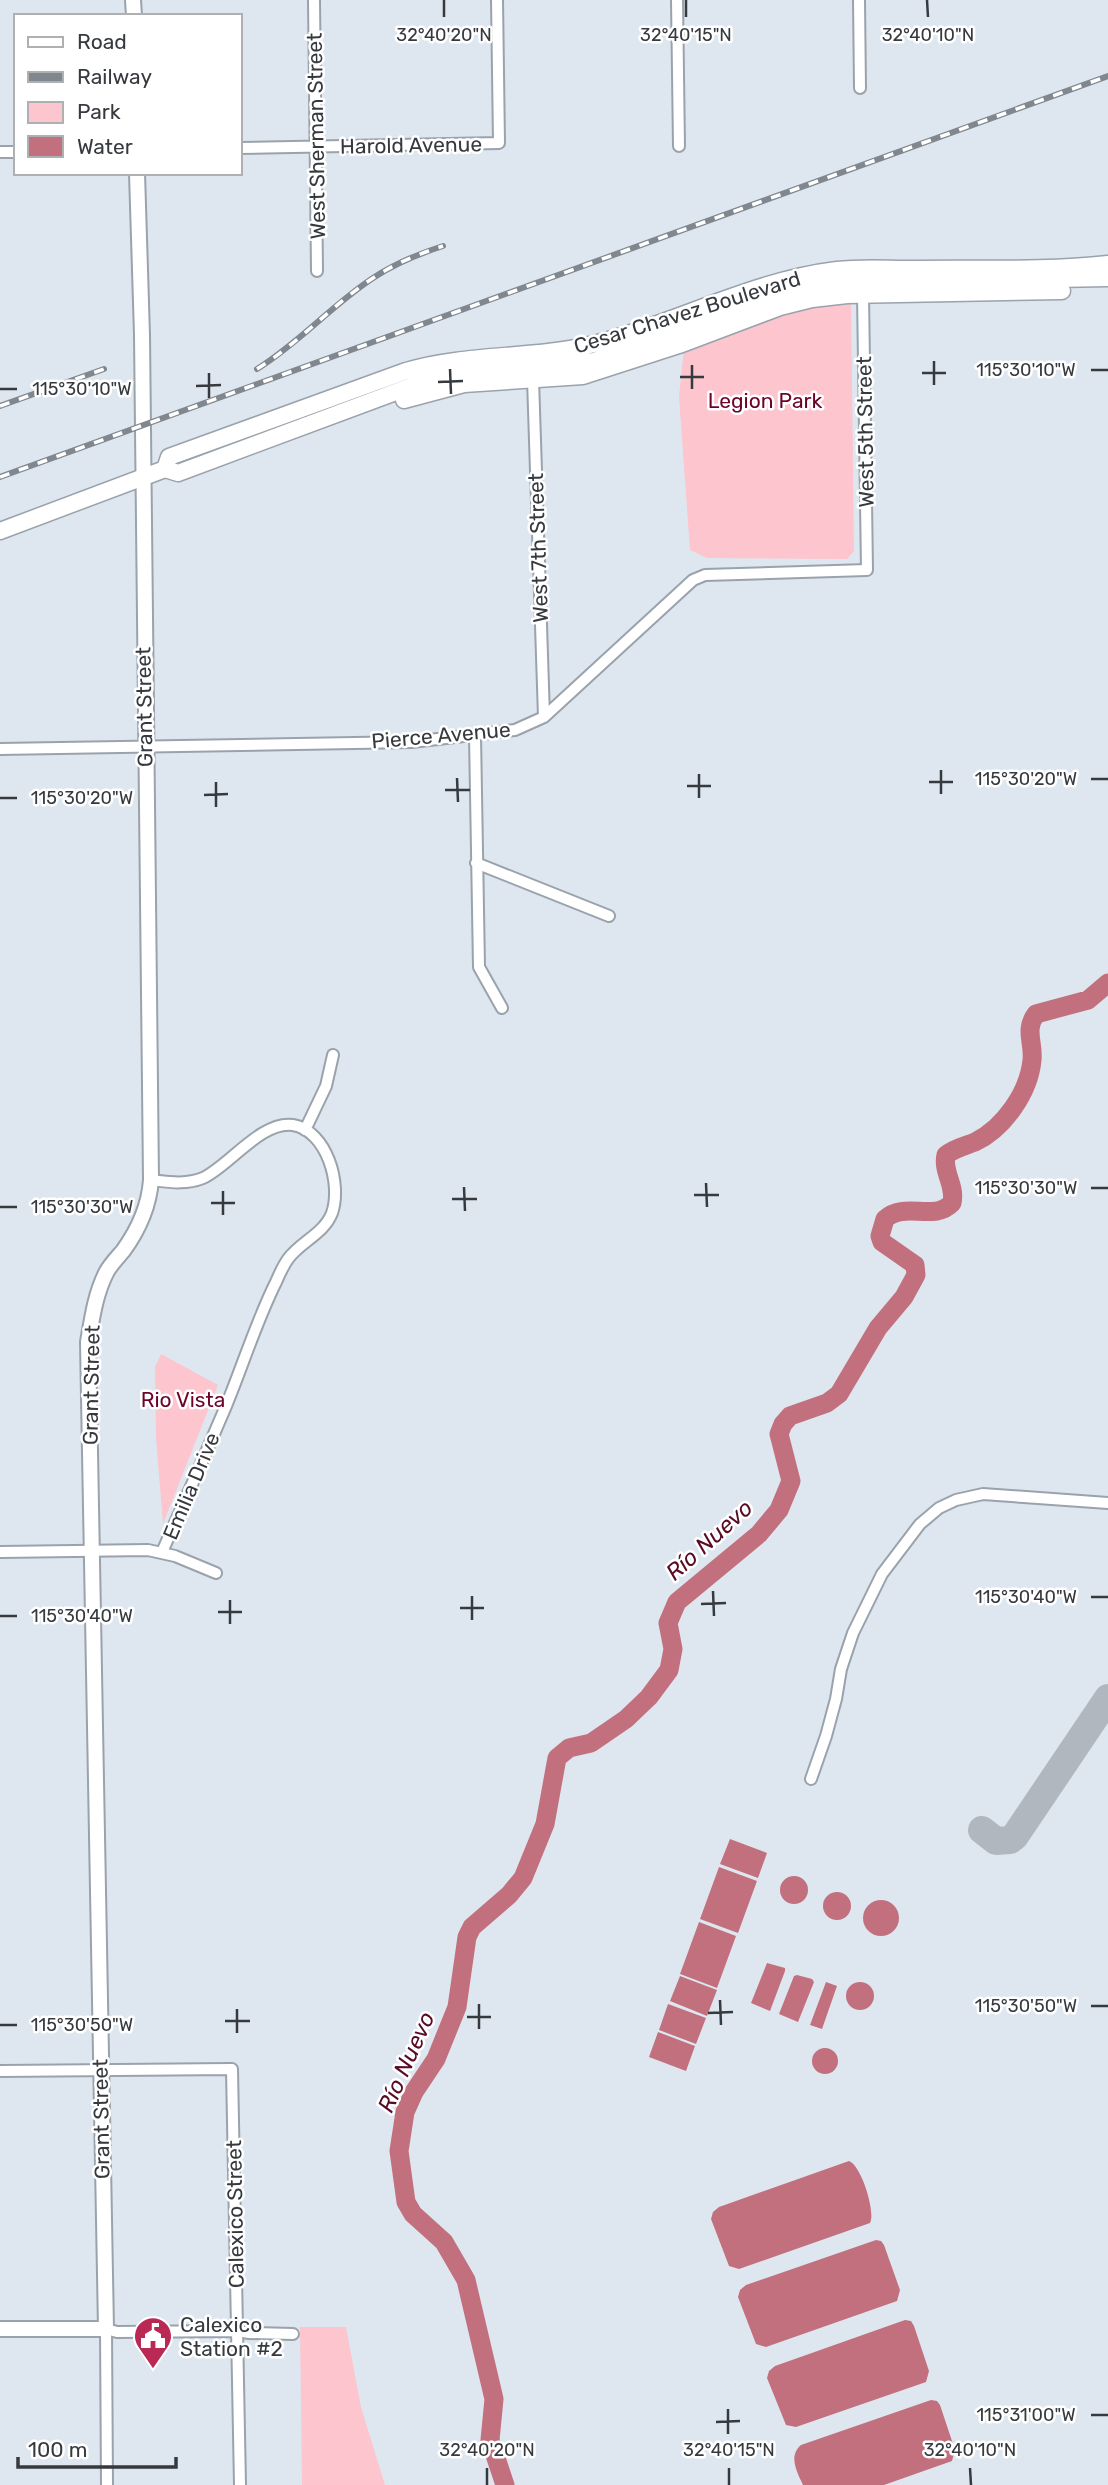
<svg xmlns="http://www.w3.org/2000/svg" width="1108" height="2485" font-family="Rubik,sans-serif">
	<rect width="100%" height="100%" fill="#dee7f0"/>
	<path fill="#fdc5cd" d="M851 297 854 551 847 559 707 558 690 550 679 397 685 338Z
		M161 1354 218 1385 163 1524 156 1438 155 1367Z
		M300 2327H346L361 2407 385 2485H302Z"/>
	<path fill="#c2707e" d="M730 1839 767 1853 758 1878 720 1864Z
		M719 1867 757 1881 738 1933 700 1919Z
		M780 1890a14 14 0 1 1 28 0a14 14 0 1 1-28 0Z
		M823 1906a14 14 0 1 1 28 0a14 14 0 1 1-28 0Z
		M863 1918a18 18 0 1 1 36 0a18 18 0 1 1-36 0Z
		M699 1922 736 1936 717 1988 680 1974Z
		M767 1963 785 1968V1971L770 2011 751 2003Z
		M797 1975 812 1979 814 1982 798 2022 779 2014 794 1976Z
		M680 1976 717 1990 707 2016 670 2001Z
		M846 1996a14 14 0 1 1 28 0a14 14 0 1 1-28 0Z
		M826 1982 837 1986 822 2029 810 2025Z
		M668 2004 706 2018 696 2044 659 2030Z
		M658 2032 695 2046 686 2071 649 2057Z
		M812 2061a13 13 0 1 1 26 0a13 13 0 1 1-26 0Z
		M849 2161C861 2165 876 2212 870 2223L739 2269 729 2266 711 2219 713 2212 719 2207Z
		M876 2240 881 2241 884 2245 900 2290 897 2301 766 2347 756 2344 738 2297 740 2290 746 2285Z
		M905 2320 911 2321 914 2326 929 2371 926 2382 796 2427 786 2425 767 2378 769 2371 775 2366Z
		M931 2400 937 2401 940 2405 955 2450 952 2461 884 2485H803C797 2472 788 2456 801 2445Z"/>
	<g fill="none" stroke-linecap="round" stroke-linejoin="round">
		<path stroke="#c2707e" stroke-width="19" d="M505 2485 490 2440 494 2399 466 2280 444 2242 413 2214 406 2202 399 2151 405 2112 414 2092 436 2059 457 2007 467 1937 472 1927 509 1895 523 1878 545 1824 557 1758 569 1748 591 1743 626 1719 649 1697 669 1670 673 1649 668 1623 677 1602 759 1534 779 1510 791 1481 779 1434 783 1424 790 1416 827 1403 839 1394 878 1328 904 1297 916 1275 915 1265 882 1242 880 1236 885 1219C905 1201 934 1222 952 1203 956 1185 942 1172 946 1155 955 1148 965 1146 975 1142 1004 1128 1029 1092 1032 1060 1034 1043 1024 1030 1036 1014L1088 1000 1108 983"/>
		<path stroke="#b0b7bf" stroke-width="28" d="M982 1830 996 1841 1010 1840 1015 1836 1108 1698"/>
		<defs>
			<path id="minor" d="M314 0 317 271
				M677 0 679 146
				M859 0 860 88
				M240 148 499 143 497 0
				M0 152H16
				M533 379 544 717
				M475 735 479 967 502 1008
				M0 749 412 742 515 730 544 717 693 580 705 575 867 570 863 294
				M476 863 609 916
				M305 1130 326 1086 333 1055
				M151 1180C169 1182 185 1185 203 1178 229 1166 262 1120 293 1125 327 1131 342 1184 332 1213 324 1234 300 1242 288 1259 283 1266 279 1275 276 1282 256 1322 243 1365 226 1406 205 1455 184 1503 162 1552
				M0 1552 148 1550 175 1556 216 1573
				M811 1779 826 1736 836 1699 841 1669 853 1633 882 1574 920 1524 939 1508 956 1500 983 1494 1108 1503
				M0 2071 232 2069 240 2485
				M107 2485 106 2329 117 2332 238 2331 249 2333 293 2334"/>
			<path id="tertiary" d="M133 0 134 16
				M0 2329H106L88 1342C92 1319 95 1295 106 1273 110 1265 117 1258 123 1251 139 1229 149 1207 151 1180L142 335 137 173"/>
			<path id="secondary" d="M404 400 464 384 583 376 679 345 780 307 812 299 847 295 1062 291
				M165 469 169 457 406 371C467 353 532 359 594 344 676 323 753 280 837 270 862 267 887 269 912 269 977 268 1043 271 1108 264
				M0 531 165 469 178 473 436 377 594 361 812 286 856 283 1108 278"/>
		</defs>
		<use href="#minor" stroke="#9aa2ab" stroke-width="14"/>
		<use href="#tertiary" stroke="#9aa2ab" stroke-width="18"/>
		<use href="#secondary" stroke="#9aa2ab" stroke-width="19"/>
		<use href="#minor" stroke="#fff" stroke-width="10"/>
		<use href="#tertiary" stroke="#fff" stroke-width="14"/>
		<use href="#secondary" stroke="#fff" stroke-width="16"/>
		<defs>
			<path id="rail" d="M257 369C299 343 332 305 373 278 394 264 418 254 443 246
				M0 406 104 369
				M0 477 1108 76"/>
		</defs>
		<use href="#rail" stroke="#81878e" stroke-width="6"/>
		<use href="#rail" stroke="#fff" stroke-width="3.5" stroke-dasharray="10" stroke-linecap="butt"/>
	</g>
	<path fill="none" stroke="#363a3e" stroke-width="2.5" d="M444 0V17M686 0V17M927 0 928 17M934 361V385M692 365V389M450 369 451 394M1091 370H1108M209 373V398M922 373H946M680 377H704M438 382 463 381M196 386 221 385M0 389H17M941 770V794M699 774V798M457 778 458 802M1091 779H1108M216 782V807M929 782H953M687 786H711M445 790H470M204 795 228 794M0 798H17M706 1183 707 1207M464 1187 465 1211M1091 1188H1108M223 1191V1215M694 1195H719M452 1199H477M211 1203H235M0 1207H17M713 1591 714 1616M472 1596V1620M1091 1597H1108M230 1600V1624M701 1604 726 1603M460 1608H484M218 1612H242M0 1616H17M720 2000 721 2025M479 2004V2029M1091 2006H1108M237 2009V2033M708 2013 733 2012M467 2017H491M225 2021H250M0 2025H17M728 2409V2434M1091 2415H1108M716 2422 740 2421M487 2468V2485M729 2468V2485M970 2468 971 2485"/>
	<defs>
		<symbol id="civic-pin" viewBox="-11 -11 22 30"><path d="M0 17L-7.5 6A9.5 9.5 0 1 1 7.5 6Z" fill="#b92953" stroke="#fff"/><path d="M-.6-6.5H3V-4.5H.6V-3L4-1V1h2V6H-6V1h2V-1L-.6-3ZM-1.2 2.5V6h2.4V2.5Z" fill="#fff"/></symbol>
	</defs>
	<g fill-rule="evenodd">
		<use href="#civic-pin" x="131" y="2314" width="44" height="60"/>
	</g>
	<g text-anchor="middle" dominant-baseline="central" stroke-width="5" stroke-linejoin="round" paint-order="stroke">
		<g font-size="21" fill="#363a3e" stroke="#fff">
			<text transform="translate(316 136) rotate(-91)">West Sherman Street</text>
			<text transform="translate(411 145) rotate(-1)">Harold Avenue</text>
			<text transform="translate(687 312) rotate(-17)">Cesar Chavez Boulevard</text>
			<text transform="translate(865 432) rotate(-91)">West 5th Street</text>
			<text transform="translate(538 548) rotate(-92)">West 7th Street</text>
			<text transform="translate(144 707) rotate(-91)">Grant Street</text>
			<text transform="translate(441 735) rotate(-5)">Pierce Avenue</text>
			<text transform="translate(91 1385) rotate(-89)">Grant Street</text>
			<text transform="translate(191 1486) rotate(-67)">Emilia Drive</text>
			<text transform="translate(101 2119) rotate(-91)">Grant Street</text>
			<text transform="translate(235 2214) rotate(-91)">Calexico Street</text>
		</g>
		<g font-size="21" fill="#6d0329" stroke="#fff">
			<text x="765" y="400">Legion Park</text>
			<text x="183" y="1399">Rio Vista</text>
		</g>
		<g font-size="21" fill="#363a3e" stroke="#fff" text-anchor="start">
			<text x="180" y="2324">Calexico<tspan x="180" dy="24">Station #2</tspan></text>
		</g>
		<g font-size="23" font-style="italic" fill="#580b23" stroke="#fff">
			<text transform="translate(709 1540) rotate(-42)">Río Nuevo</text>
			<text transform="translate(406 2062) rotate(-66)">Río Nuevo</text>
		</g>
	</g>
	<g font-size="18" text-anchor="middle" fill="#363a3e" stroke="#fff" stroke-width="5" stroke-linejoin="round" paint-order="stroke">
		<text x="444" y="41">32°40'20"N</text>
		<text x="686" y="41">32°40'15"N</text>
		<text x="928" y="41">32°40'10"N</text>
		<text x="1026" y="376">115°30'10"W</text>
		<text x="82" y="395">115°30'10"W</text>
		<text x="1026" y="785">115°30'20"W</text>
		<text x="82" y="804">115°30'20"W</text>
		<text x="1026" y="1194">115°30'30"W</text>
		<text x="82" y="1213">115°30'30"W</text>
		<text x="1026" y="1603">115°30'40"W</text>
		<text x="82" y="1622">115°30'40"W</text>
		<text x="1026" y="2012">115°30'50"W</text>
		<text x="82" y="2031">115°30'50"W</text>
		<text x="1026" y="2421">115°31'00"W</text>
		<text x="487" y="2456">32°40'20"N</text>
		<text x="729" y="2456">32°40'15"N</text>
		<text x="970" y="2456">32°40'10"N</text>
	</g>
	<rect x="14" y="14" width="228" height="161" fill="#ffffff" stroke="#afb0b2" stroke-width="2"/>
	<rect x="28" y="37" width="35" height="10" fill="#ffffff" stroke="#afb0b2" stroke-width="2"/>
	<text x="77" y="49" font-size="21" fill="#363a3e">Road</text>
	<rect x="28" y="72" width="35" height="10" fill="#81878e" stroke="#afb0b2" stroke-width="2"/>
	<text x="77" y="84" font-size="21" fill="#363a3e">Railway</text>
	<rect x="28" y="102" width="35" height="21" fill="#fdc5cd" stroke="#afb0b2" stroke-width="2"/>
	<text x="77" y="119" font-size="21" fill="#363a3e">Park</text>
	<rect x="28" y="136" width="35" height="21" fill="#c2707e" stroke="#afb0b2" stroke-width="2"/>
	<text x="77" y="154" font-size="21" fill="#363a3e">Water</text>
	<path d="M18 2457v10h158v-10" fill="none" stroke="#363a3e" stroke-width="3.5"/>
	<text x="28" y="2457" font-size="21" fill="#363a3e" stroke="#ffffff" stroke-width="5" paint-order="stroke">100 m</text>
</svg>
